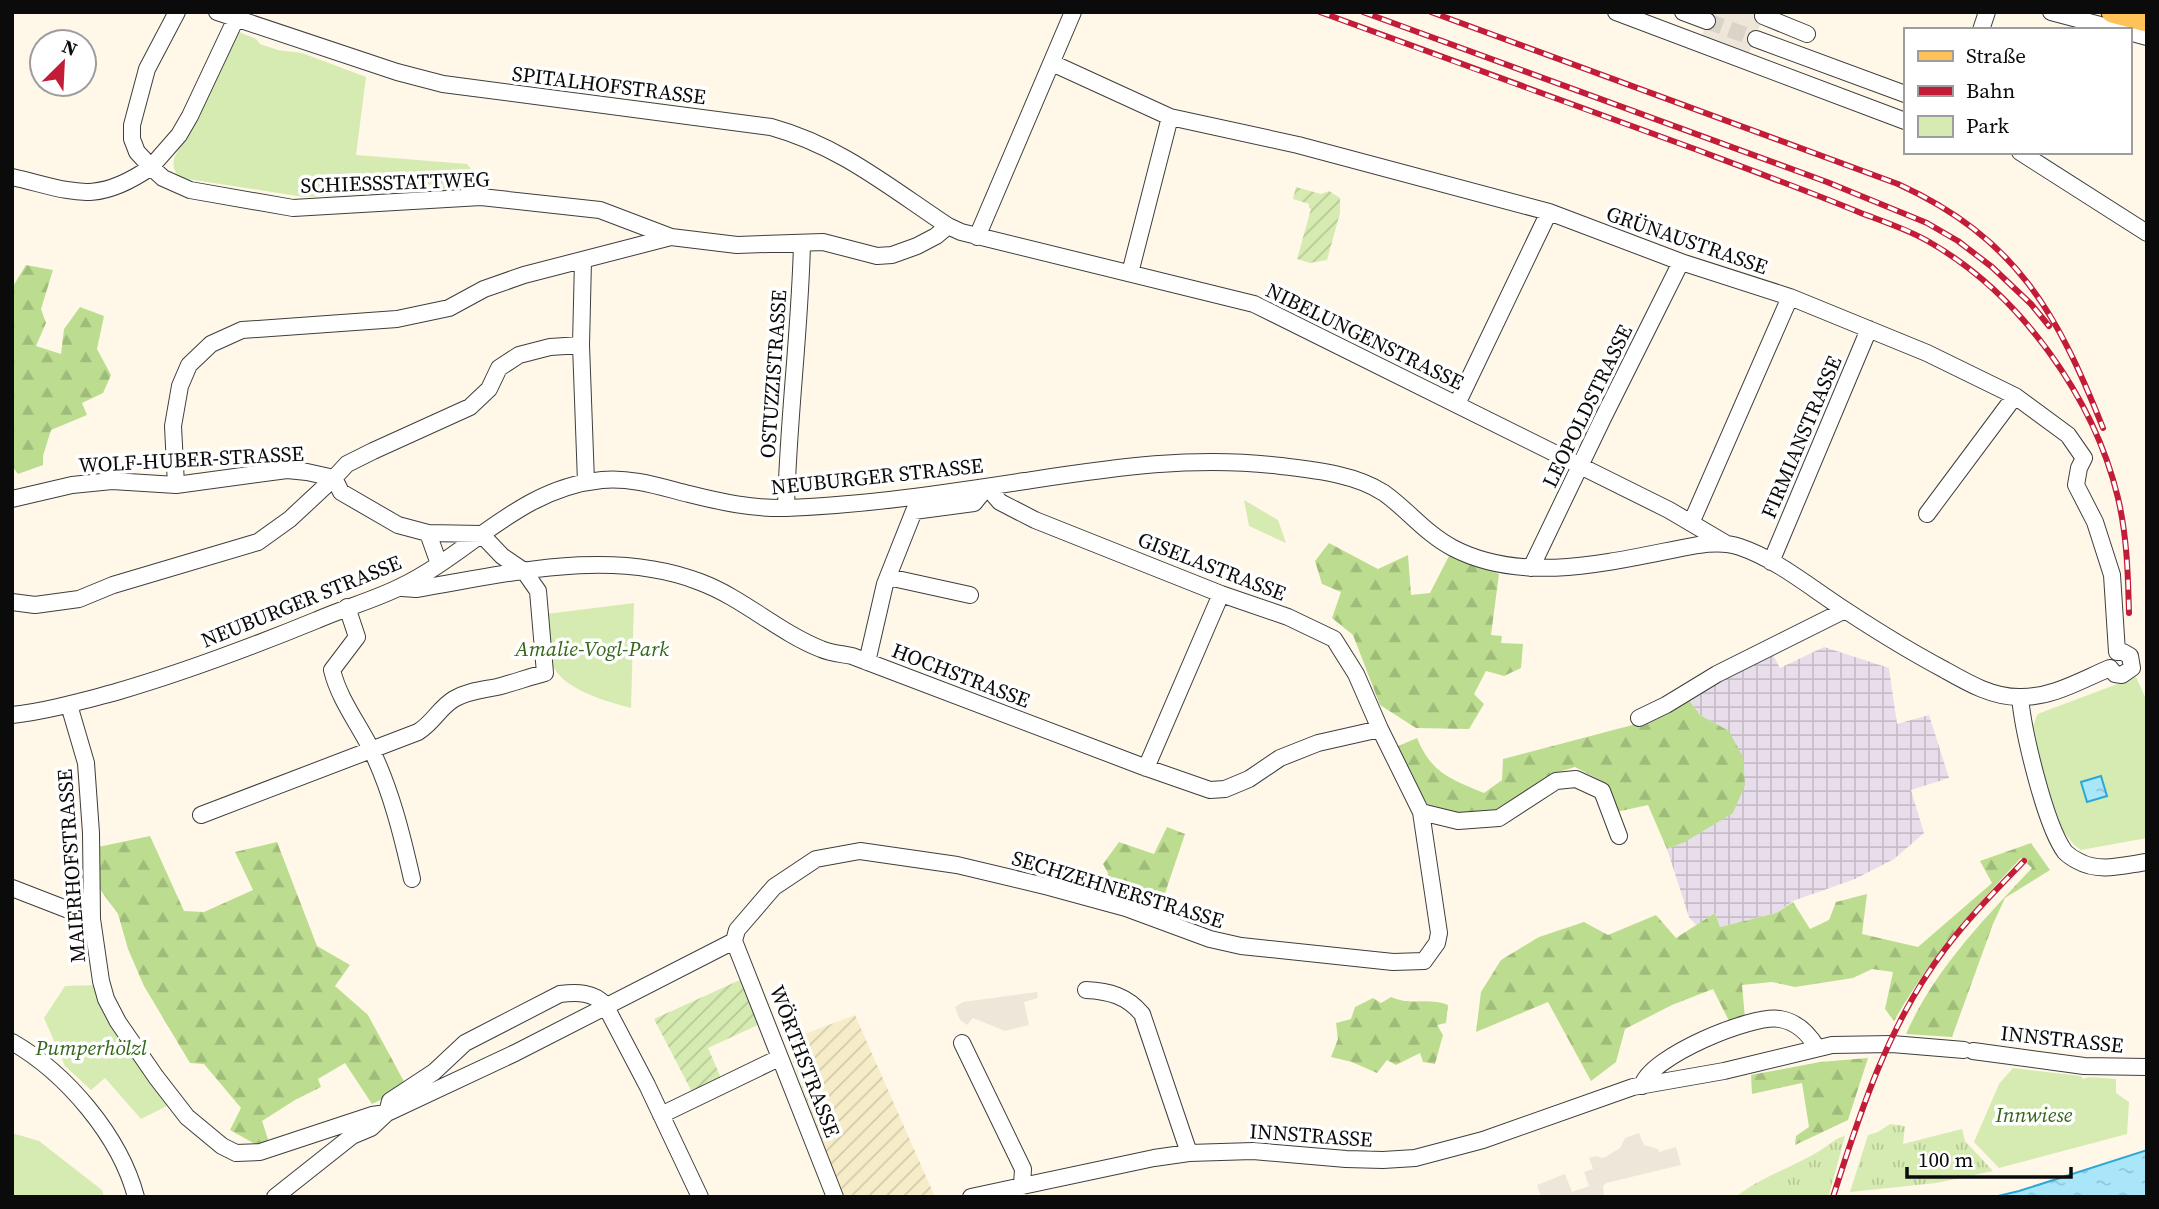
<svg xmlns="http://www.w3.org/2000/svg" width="2159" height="1209" font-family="'Source Serif 4',serif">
	<defs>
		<pattern id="industrial-grid" width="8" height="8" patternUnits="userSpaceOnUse" patternTransform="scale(1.75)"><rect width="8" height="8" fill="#e8deeb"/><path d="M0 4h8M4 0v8" fill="none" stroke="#c6bdc8"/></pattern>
		<pattern id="farmland-furrows" width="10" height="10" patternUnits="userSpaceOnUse" patternTransform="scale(1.75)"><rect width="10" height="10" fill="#f6edc8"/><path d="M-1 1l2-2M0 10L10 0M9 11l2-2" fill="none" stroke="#d2caaa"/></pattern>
		<pattern id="grass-tufts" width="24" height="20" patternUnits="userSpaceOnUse" patternTransform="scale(1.75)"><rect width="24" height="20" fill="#d6ebb1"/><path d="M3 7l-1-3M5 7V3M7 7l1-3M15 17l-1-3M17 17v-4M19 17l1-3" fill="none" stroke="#b6c897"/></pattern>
		<pattern id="forest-firs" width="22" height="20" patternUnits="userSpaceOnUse" patternTransform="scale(1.75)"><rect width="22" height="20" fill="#bcdd8f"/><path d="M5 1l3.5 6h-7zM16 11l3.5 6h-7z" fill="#a0bc7a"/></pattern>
		<pattern id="garden-furrows" width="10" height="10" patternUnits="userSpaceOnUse" patternTransform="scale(1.75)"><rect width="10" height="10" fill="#d6ebb1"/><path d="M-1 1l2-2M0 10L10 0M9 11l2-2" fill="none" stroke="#b6c897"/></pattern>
		<pattern id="water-ripples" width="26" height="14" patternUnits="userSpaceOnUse" patternTransform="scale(1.75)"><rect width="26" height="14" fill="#aae6fa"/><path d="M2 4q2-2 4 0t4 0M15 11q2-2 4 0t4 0" fill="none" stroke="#91c4d5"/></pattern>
	</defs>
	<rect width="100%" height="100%" fill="#fff8e9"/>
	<path fill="url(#industrial-grid)" d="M1824 647 1889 668 1897 724 1929 715 1949 778 1911 790 1924 833 1894 859 1855 879 1793 901 1776 913 1720 927 1715 913 1696 925 1689 917 1667 849 1685 842 1729 731 1700 715 1689 700 1730 674 1772 653 1780 668Z"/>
	<path fill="url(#farmland-furrows)" d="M855 1015 935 1197H845L822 1144 786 1041Z"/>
	<path fill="url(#grass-tufts)" d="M1890 1124 1905 1126 1903 1144 1962 1129 1965 1141 1993 1171 1936 1183 1850 1192 1868 1135 1878 1132Z
		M1845 1136 1829 1195 1736 1197C1757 1179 1795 1166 1821 1150 1829 1145 1835 1138 1845 1136Z"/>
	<path fill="url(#forest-firs)" d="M26 265 53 270 41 309 46 323 36 346 61 354 64 329 80 307 104 316 97 349 111 375 103 393 82 403 87 415 51 430 43 456V465L18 474 12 466V288Z
		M1329 543 1378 569 1408 555 1411 595 1430 593 1450 554 1499 574 1491 635 1502 636 1501 643 1523 644 1521 668 1504 676 1486 671 1474 694 1484 704 1469 729 1416 728 1380 705 1353 635 1332 618 1341 592 1322 584 1315 561Z
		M1689 700 1700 715 1729 731 1743 757 1745 785 1733 813 1685 842 1667 849 1648 805 1616 812 1605 783 1575 767 1552 774 1500 811 1459 814 1428 805 1396 747 1417 738C1432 774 1451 779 1484 793L1502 780 1503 759 1640 723Z
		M1167 827 1185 834 1159 911 1103 895 1108 873 1103 864 1119 842 1154 854Z
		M150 836 184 911 204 912 253 890 235 852 277 842 317 946 350 965 335 986 368 1015 407 1087 372 1104 345 1063 318 1079 321 1087 295 1100 262 1121 269 1142 257 1145 230 1130 241 1108 204 1064 190 1063 144 986 128 949 118 914 99 888 98 847Z
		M2031 843 2050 870 2005 898 1993 924 1952 1037 1906 1034C1934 970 1985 918 2032 868L2021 858C1970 912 1932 956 1894 1021L1885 1009 1893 972 1872 969 1853 978 1795 987 1772 982 1742 985 1745 1018 1729 1021 1713 989 1672 1005 1625 1029 1616 1062 1591 1081 1548 1002 1476 1032 1481 992 1501 960 1539 937 1584 922 1608 935 1656 915 1676 938 1715 913 1720 927 1776 913 1793 902 1810 929 1829 920 1836 902 1867 894 1862 934 1918 947 1992 883 1980 861Z
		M1391 997C1410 1006 1429 997 1448 1005L1446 1023 1437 1025 1443 1035 1435 1064 1423 1062 1420 1053 1396 1065 1387 1060 1377 1073 1352 1062 1331 1057 1338 1039 1336 1023 1351 1019 1355 1007 1373 998 1381 1003Z
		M1868 1058 1848 1120 1795 1145 1796 1136 1809 1127 1802 1083 1752 1094 1751 1075 1820 1062Z"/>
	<path fill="#d6ebb1" d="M239 32 256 39 260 44 278 50 302 53 366 77 356 155 467 164 475 174 474 188 304 197 181 178C173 171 172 165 175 156L205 103Z
		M1244 500 1278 520 1286 543 1249 526Z
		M634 603 631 708C608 702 560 689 552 663 547 649 548 629 546 614Z
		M2136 677 2147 701V838L2081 850 2074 845 2059 826 2034 740 2033 727 2037 715 2040 713Z
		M98 985 169 1105 141 1119 105 1078 91 1090 65 1066 44 1018 65 986Z
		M2013 1068 2081 1076 2083 1079 2090 1077 2116 1079V1093L2129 1102 2127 1134 1999 1168 1974 1142 1999 1084Z
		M12 1133 39 1141 102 1190 104 1197H12Z"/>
	<path fill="url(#garden-furrows)" d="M1296 187 1321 194 1329 191 1340 198V213L1327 260 1310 263 1297 259 1311 209 1309 208V204L1293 199Z
		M742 979 760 1024 708 1048 721 1078 692 1092 654 1019Z"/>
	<path fill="#eee6d9" d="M1711 12H1765L1746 61 1699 43Z
		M1037 992 1038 998 1024 1002 1029 1025 1005 1031 973 1018 967 1025 960 1020 955 1007 963 1002Z
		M1639 1133 1644 1145 1658 1149 1659 1152 1676 1147 1681 1165 1606 1183 1603 1186 1604 1197H1541L1537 1185 1565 1174 1572 1192 1589 1186 1584 1172 1593 1169 1589 1158 1596 1156 1603 1158 1607 1156 1620 1148 1625 1138Z"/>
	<path fill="url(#water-ripples)" stroke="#2da7d5" stroke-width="2" d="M2101 776 2107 796 2087 802 2081 782Z
		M2147 1150V1197H1994L2019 1191Z"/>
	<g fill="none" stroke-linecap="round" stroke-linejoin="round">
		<path stroke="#dad4c8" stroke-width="16" stroke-dasharray="16 8" stroke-linecap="butt" d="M1707 21 1756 39"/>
		<defs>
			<path id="minor" d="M177 12 147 69 132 125V139L137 152 151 167 179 135 190 116 239 12
				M217 12 397 72 443 84 771 127C840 146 889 187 948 226L961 232 1254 304 1669 510 1725 543
				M1616 12 1905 121
				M1683 12 1707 21
				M2051 12 2119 30
				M1763 16 1807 34
				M1981 30 1987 12
				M2129 32 2147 37
				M1756 39 1905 94
				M1052 63 1170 117 1298 145 1549 212 1681 262 1790 297 1927 353 2015 396 2068 435 2084 458 2079 468 2076 485 2095 522 2112 575 2117 652
				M2020 152 2147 233
				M12 177C73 191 95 206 151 167L163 178 190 190 293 208 481 197 600 210 671 237 737 245 823 242 877 256 892 255 917 246 936 236 948 226
				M977 237 1073 12
				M583 260 581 345 586 482
				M1130 273 1170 117
				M1457 404 1549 212
				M176 485 173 426 180 386 189 365 211 344 242 330 397 319 449 308 484 289 524 275 671 237
				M12 499 72 485 112 481 176 485 287 470 307 472 334 478 347 464 373 451 470 407 489 389 499 368 519 355 550 347 581 345
				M786 508C788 419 800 332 802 243
				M1927 514 2015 396
				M1692 521 1790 297
				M428 533 439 564
				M1771 562 1869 329
				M1531 568 1603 418 1681 262
				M888 577 970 595
				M402 588 416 589C507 574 610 547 700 582 743 598 778 632 821 649 830 653 842 654 852 656L1144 767 1210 790 1225 789 1249 779 1280 758 1318 743 1380 729
				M12 602 35 605 79 599 113 585 258 542 290 519 334 478 341 492 398 525 428 533 481 534
				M347 607 357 637 332 670C339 699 358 723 371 749 391 790 402 835 412 879
				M2110 668 2115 674 2122 675 2132 668 2130 656 2123 652H2117
				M2020 697C2023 731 2045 825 2065 852 2068 855 2074 859 2078 861 2099 873 2124 865 2147 862
				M69 705 86 763 91 833 92 919 101 981 106 999 118 1022 156 1077 187 1117 222 1146 236 1153 260 1152 372 1115 387 1113 390 1101 434 1072 465 1043 560 994C577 992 594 992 605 1005L647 1085 700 1197
				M12 715C48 711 82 701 116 692 185 672 251 647 317 620 344 608 374 600 400 587 471 553 519 488 602 480 631 477 661 487 689 494 721 502 753 509 786 508 866 505 946 493 1025 481 1111 468 1194 455 1281 466 1314 470 1355 474 1384 493 1408 510 1426 534 1453 548 1528 587 1620 559 1698 545 1712 543 1726 542 1740 547 1778 560 1811 588 1845 610 1877 631 1911 652 1945 670 1968 683 1992 697 2019 697 2052 698 2081 680 2110 668
				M1639 718 1666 705 1717 674 1845 610
				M1146 768 1221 594
				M1421 812 1458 821 1499 818 1556 781 1576 779 1602 791 1619 836
				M201 815 418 732C434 722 439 708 454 699 468 691 482 690 497 687 513 683 529 677 545 673L538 591 524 571 502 556 481 534
				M12 888 92 919
				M734 941 835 1197
				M1086 990C1109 991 1127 996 1142 1014L1189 1153
				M12 1042C66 1073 120 1136 136 1197
				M962 1043 1023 1169 1022 1185 1018 1192
				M1973 1051 2084 1066 2147 1067
				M1642 1086C1649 1057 1752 1014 1780 1019 1797 1022 1809 1034 1817 1048
				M661 1115 779 1058
				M275 1197 352 1136 371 1128 387 1113 515 1053 734 941 737 930 774 887 816 859 860 851 957 865 1049 887 1126 908 1210 939 1241 946 1393 962 1424 961 1437 943 1439 933 1421 812 1380 729 1356 674 1334 639 1288 617 1221 594 1035 520 1000 502 987 487 974 503 914 511 885 584 867 662
				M971 1197 1154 1158 1189 1153 1253 1151 1346 1159 1383 1160 1415 1158 1483 1140 1633 1087 1724 1071 1832 1045 1892 1044 1964 1050"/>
			<path id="major" d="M2112 12 2147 21"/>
		</defs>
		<use href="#minor" stroke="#3e3e3e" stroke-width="18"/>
		<use href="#major" stroke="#1c1c1c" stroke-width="23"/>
		<use href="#minor" stroke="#fff" stroke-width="16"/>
		<use href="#major" stroke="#ffc259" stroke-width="21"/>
		<defs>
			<path id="rail" d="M1320 12C1444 58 1568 103 1692 148 1748 169 1805 190 1861 213 1884 222 1910 230 1931 243 2021 295 2094 398 2118 498 2127 536 2128 574 2129 613
				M1363 12 1827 182 1927 223 1958 241 1992 267 2031 304 2049 326
				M1431 12 1898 184C2016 238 2057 312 2103 428
				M1833 1197C1861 1109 1889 1023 1945 949 1969 917 1997 889 2024 861"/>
		</defs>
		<use href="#rail" stroke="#c21c38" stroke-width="6"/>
		<use href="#rail" stroke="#fff" stroke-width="3.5" stroke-dasharray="10" stroke-linecap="butt"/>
	</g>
	<g text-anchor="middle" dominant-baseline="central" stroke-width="7" stroke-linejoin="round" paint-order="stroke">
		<g font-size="21" fill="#0b0b0b" stroke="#fff">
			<text transform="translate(609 85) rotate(7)">SPITALHOFSTRASSE</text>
			<text transform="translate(395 182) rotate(-2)">SCHIESSSTATTWEG</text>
			<text transform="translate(1687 240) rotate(19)">GRÜNAUSTRASSE</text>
			<text transform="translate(1365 336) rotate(26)">NIBELUNGENSTRASSE</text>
			<text transform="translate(773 374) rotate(-86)">OSTUZZISTRASSE</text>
			<text transform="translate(1587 406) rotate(-64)">LEOPOLDSTRASSE</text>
			<text transform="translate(1801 437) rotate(-67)">FIRMIANSTRASSE</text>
			<text transform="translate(191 459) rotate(-3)">WOLF-HUBER-STRASSE</text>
			<text transform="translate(877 476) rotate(-6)">NEUBURGER STRASSE</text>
			<text transform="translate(1212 566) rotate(21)">GISELASTRASSE</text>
			<text transform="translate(301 601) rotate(-22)">NEUBURGER STRASSE</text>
			<text transform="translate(961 675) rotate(21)">HOCHSTRASSE</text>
			<text transform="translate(71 866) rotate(-94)">MAIERHOFSTRASSE</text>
			<text transform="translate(1118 889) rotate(17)">SECHZEHNERSTRASSE</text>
			<text transform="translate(2062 1039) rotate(6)">INNSTRASSE</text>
			<text transform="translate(805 1061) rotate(69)">WÖRTHSTRASSE</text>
			<text transform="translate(1311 1135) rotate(4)">INNSTRASSE</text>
		</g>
		<g font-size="21" font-style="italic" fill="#326619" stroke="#fff">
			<text x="592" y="648">Amalie-Vogl-Park</text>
			<text x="91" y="1047">Pumperhölzl</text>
			<text x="2034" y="1114">Innwiese</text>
		</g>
	</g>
	<rect width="2159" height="1209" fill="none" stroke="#0b0b0b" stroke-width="28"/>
	<rect x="1904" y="28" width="228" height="126" fill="#ffffff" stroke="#9d9d9d" stroke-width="2"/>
	<rect x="1918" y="51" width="35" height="10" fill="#ffc259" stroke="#9d9d9d" stroke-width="2"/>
	<text x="1966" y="63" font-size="21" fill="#0b0b0b">Straße</text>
	<rect x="1918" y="86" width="35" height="10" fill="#c21c38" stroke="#9d9d9d" stroke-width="2"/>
	<text x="1966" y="98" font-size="21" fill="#0b0b0b">Bahn</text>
	<rect x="1918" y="116" width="35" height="21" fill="#d6ebb1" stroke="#9d9d9d" stroke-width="2"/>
	<text x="1966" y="133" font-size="21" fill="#0b0b0b">Park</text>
	<g transform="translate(63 63) rotate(24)"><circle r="33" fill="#ffffff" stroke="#9d9d9d" stroke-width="2"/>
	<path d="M0-5L12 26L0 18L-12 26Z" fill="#c21c38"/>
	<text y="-10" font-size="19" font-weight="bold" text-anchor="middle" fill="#0b0b0b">N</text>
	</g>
	<path d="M1907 1167v10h164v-10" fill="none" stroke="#0b0b0b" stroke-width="3.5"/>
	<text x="1918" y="1167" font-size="21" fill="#0b0b0b" stroke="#ffffff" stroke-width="5" paint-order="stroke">100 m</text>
</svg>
